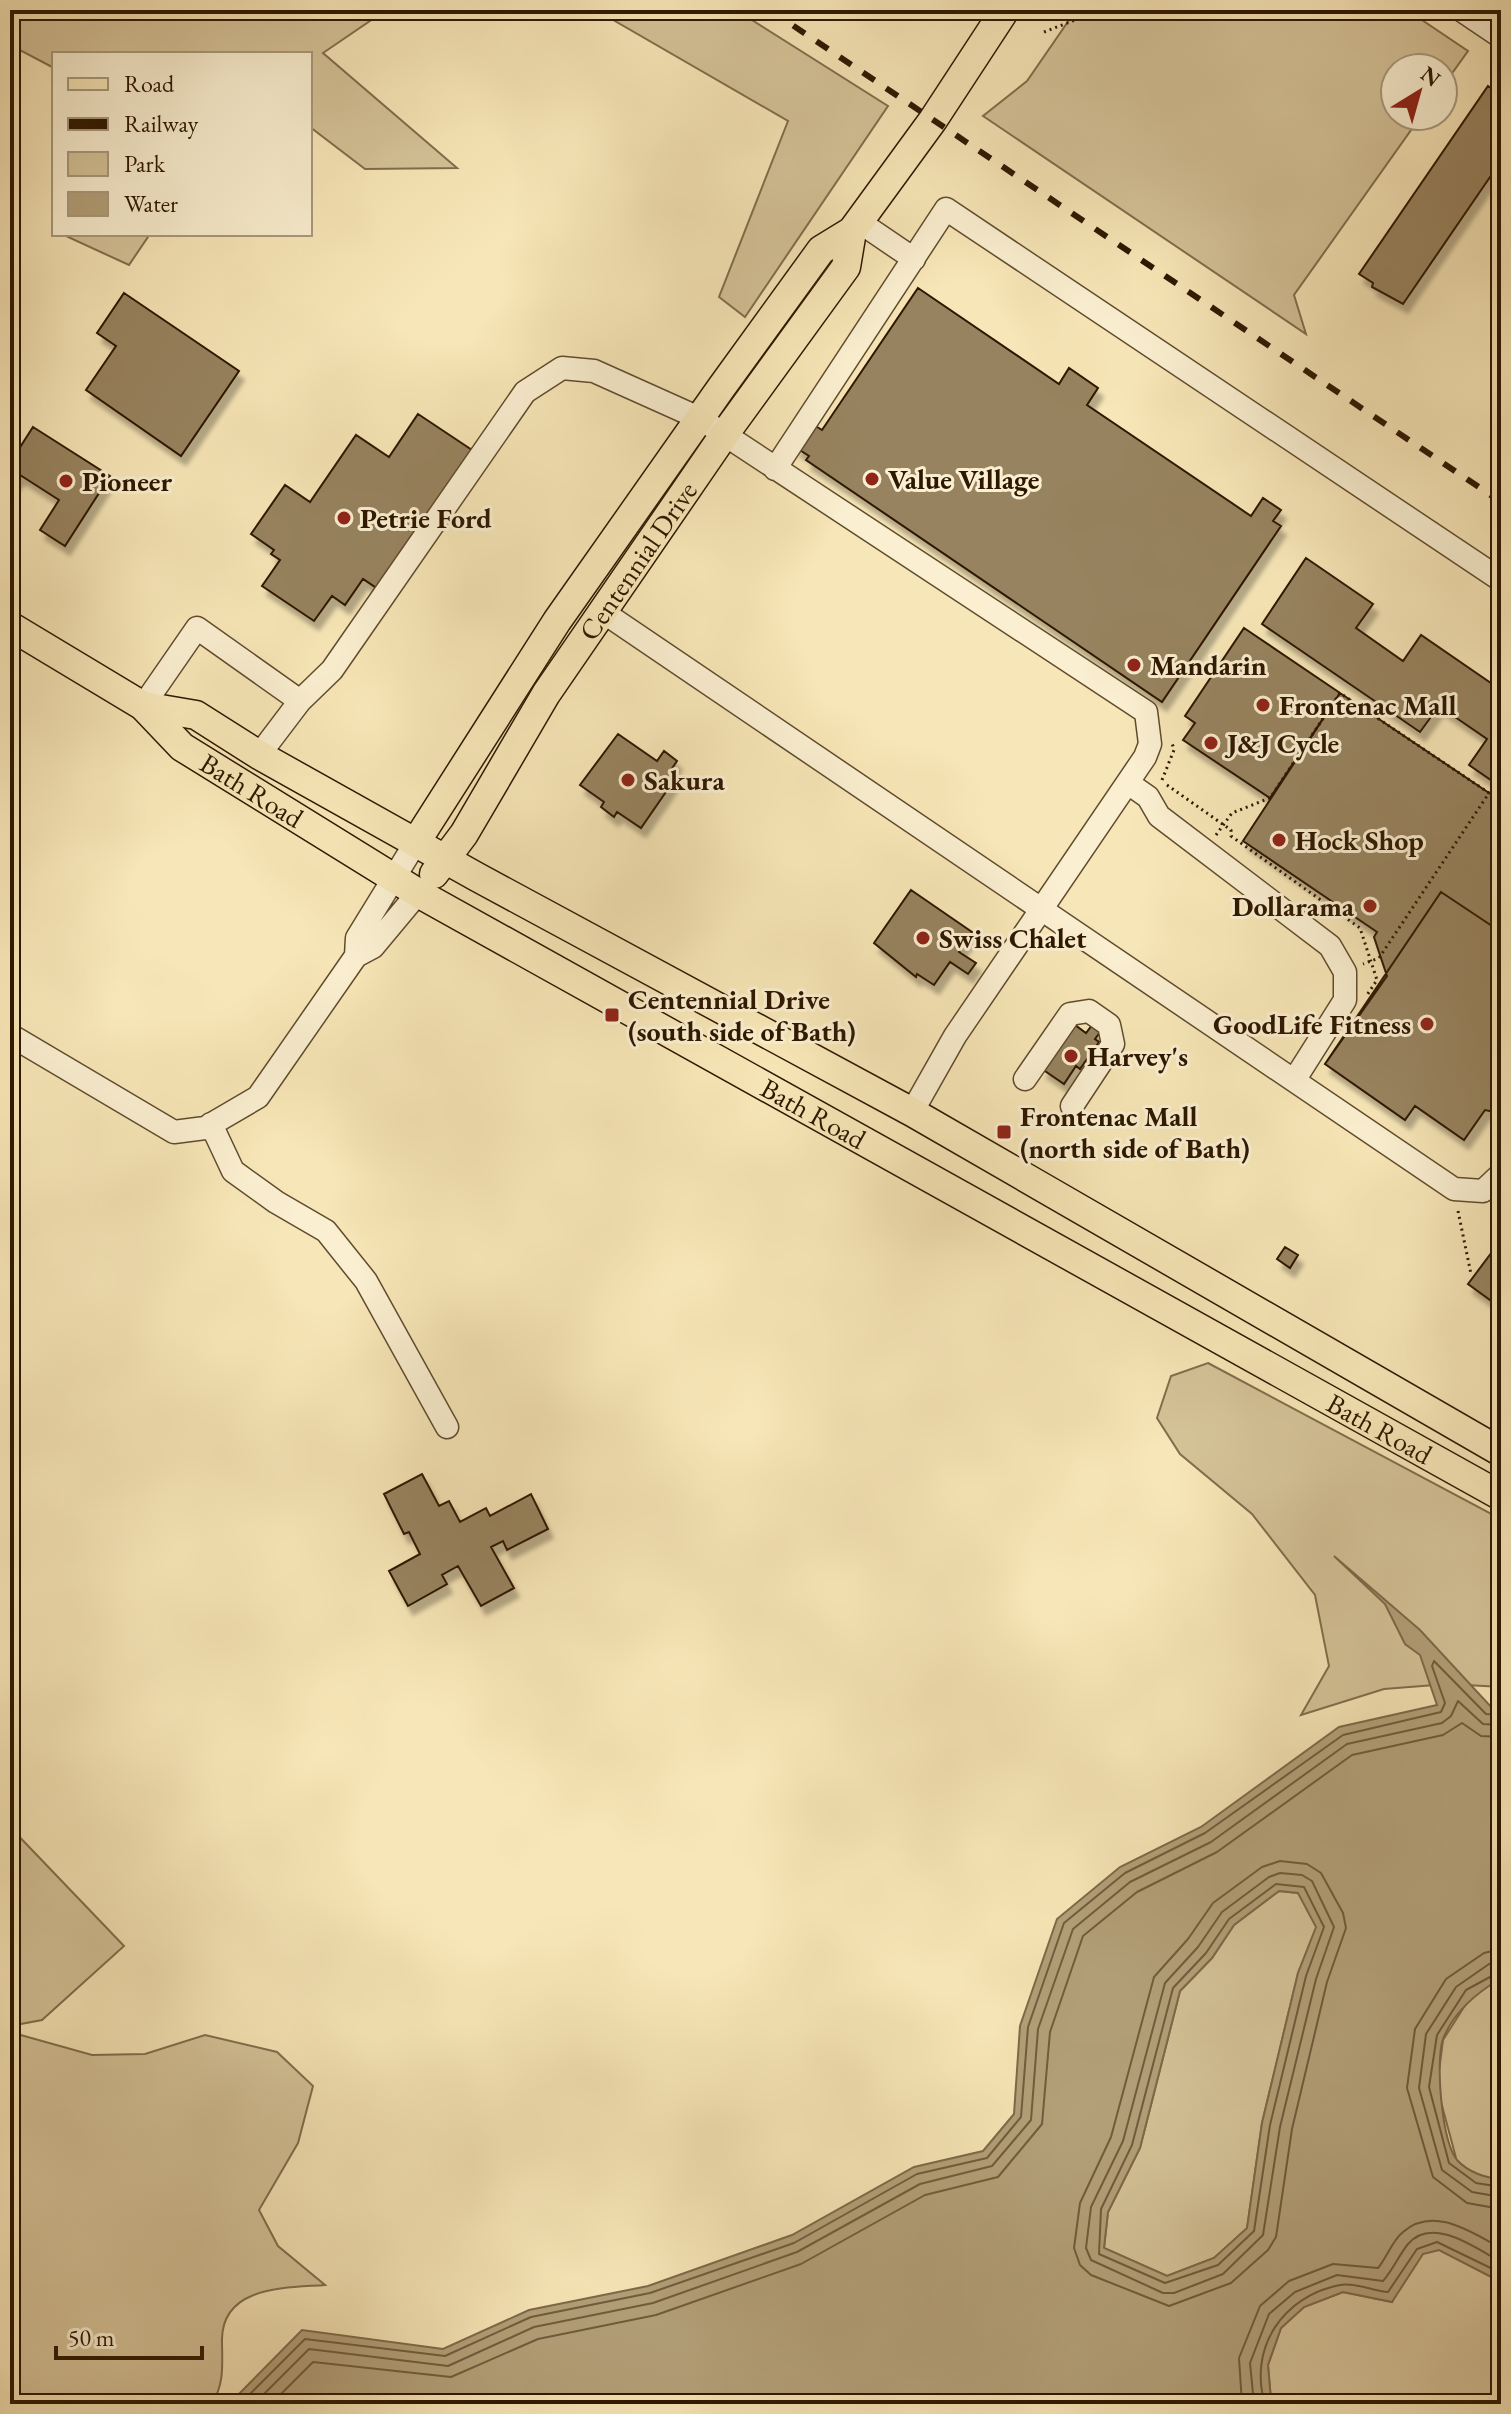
<svg xmlns="http://www.w3.org/2000/svg" width="1511" height="2414" font-family="'EB Garamond',serif">
	<defs>
		<filter id="shadow"><feDropShadow dx="5" dy="9" stdDeviation="2" flood-color="#0004"/></filter>
	</defs>
	<rect width="100%" height="100%" fill="#f7e6b7"/>
	<filter id="stains"><feTurbulence type="fractalNoise" baseFrequency=".0025" numOctaves="4"/><feColorMatrix values="0 0 0 0 .2 0 0 0 0 .09 0 0 0 0 .02 0 0 0 .5 -.17"/></filter>
	<radialGradient id="worn" r=".72"><stop offset=".6" stop-color="#630" stop-opacity="0"/><stop offset="1" stop-color="#630" stop-opacity=".3"/></radialGradient>
	<path fill="#d5c398" stroke="#826d4c" stroke-width="2" d="M10 10H386L323 53 457 168 365 169 310 127V54H54V68L10 45Z
		M596 10H736L888 106 745 317 719 297 788 121Z
		M1076 10H1407L1468 51 1443 86V68H1395V116H1421L1294 295 1306 334 983 116 1027 81Z
		M71 234H150L129 265 68 237Z
		M1208 1363 1501 1519V1687L1448 1684 1384 1689 1301 1715 1329 1666 1315 1595 1252 1514 1180 1454 1157 1418 1171 1376Z
		M10 1827 124 1946 42 2020 10 2026Z
		M1279 1891 1298 1893 1317 1926 1298 1973 1262 2123 1247 2229 1214 2258 1167 2276 1104 2248 1108 2212 1140 2148 1180 1991 1212 1958 1234 1925Z
		M1501 1978V2404H1280L1271 2400 1268 2365 1281 2328 1304 2307 1343 2292 1392 2302 1456 2158 1437 2087 1443 2040 1471 1996Z
		M10 2032 92 2055 145 2054 205 2035 277 2052 313 2086 298 2143 259 2210 278 2246 325 2285C288 2288 223 2285 222 2339 222 2364 225 2382 212 2404H10Z"/>
	<path fill="#b3a079" stroke="#7e6949" stroke-width="2" fill-rule="evenodd" d="M1334 1556 1420 1630 1492 1708 1501 1707V1978C1477 1993 1454 2011 1443 2039 1435 2063 1442 2141 1457 2160 1469 2173 1485 2177 1501 2180V2282L1439 2250 1423 2254 1392 2302 1343 2292 1304 2307 1281 2328 1268 2365 1271 2400 1280 2404H229L302 2330 443 2349 529 2310 648 2286 792 2235 914 2167 983 2151 1014 2114 1020 2026 1057 1919 1120 1867 1201 1827 1339 1727 1437 1705 1420 1655 1405 1644 1385 1604ZM1279 1891 1298 1893 1316 1927 1298 1973 1262 2123 1247 2228 1214 2258 1167 2276 1104 2248 1108 2212 1140 2148 1180 1991 1212 1958 1234 1925Z"/>
	<g fill="none" stroke-linecap="round" stroke-linejoin="round">
		<path stroke="#705c3c" stroke-width="2" d="M1280 1861 1307 1864 1321 1873 1343 1913 1346 1928 1327 1982 1292 2129 1276 2237 1268 2250 1231 2283 1169 2306 1091 2275 1080 2265 1074 2248 1080 2203 1111 2137 1154 1977 1188 1939 1213 1903 1262 1867Z
			M1280 1873 1302 1875 1312 1881 1334 1927 1316 1979 1280 2127 1263 2235 1223 2274 1174 2293H1163L1091 2260 1086 2248 1091 2207 1123 2141 1165 1983 1198 1947 1222 1912 1269 1877Z
			M1276 1884 1304 1887 1324 1927 1306 1976 1270 2125 1254 2231 1218 2265 1165 2283 1099 2254 1101 2209 1132 2145 1173 1988 1206 1953 1229 1919Z
			M1501 1949 1484 1953 1446 1979 1415 2029 1407 2088 1433 2177 1467 2203 1501 2209
			M1501 1961 1489 1964 1456 1987 1426 2034 1419 2088 1442 2170 1472 2192 1501 2197
			M1501 1971 1466 1990 1437 2035 1429 2087 1449 2163 1476 2183 1501 2187
			M240 2404 305 2339 445 2356 531 2317 650 2293 794 2243 917 2174 987 2158 1021 2117 1028 2027 1064 1923 1125 1873 1205 1833 1343 1735 1441 1712 1445 1703 1432 1666 1434 1661 1486 1714 1501 1715
			M254 2404 309 2349 448 2366 534 2327 653 2303 797 2252 920 2184 992 2166 1031 2120 1038 2029 1073 1929 1130 1882 1211 1842 1347 1744 1442 1723 1451 1716 1458 1701 1483 1724 1501 1725
			M271 2404 313 2362 451 2377 538 2339 656 2315 801 2264 925 2195 998 2177 1042 2124 1050 2032 1083 1936 1137 1892 1217 1852 1352 1755 1443 1735 1462 1723 1481 1736 1501 1737
			M1242 2404 1239 2358 1260 2306 1289 2281 1333 2264 1378 2268C1387 2257 1392 2241 1403 2232 1434 2205 1472 2233 1501 2248
			M1254 2404 1250 2363 1269 2314 1295 2292 1337 2275 1383 2281C1393 2270 1399 2255 1408 2244 1432 2215 1477 2249 1501 2262
			M1265 2404C1248 2348 1283 2296 1340 2285 1354 2282 1374 2291 1388 2292L1417 2249 1437 2242 1501 2273"/>
	</g>
	<path fill="#97835f" stroke="#2e1700" stroke-width="2" filter="url(#shadow)" d="M1488 86 1501 95V161L1403 304 1372 287 1373 283 1359 274Z
		M918 288 1059 384 1069 368 1098 388 1087 405 1251 516 1263 498 1281 510 1273 521 1281 526 1162 702 806 460 809 456 795 447 811 423 822 430Z
		M124 293 239 371 181 456 86 390 116 346 97 333Z
		M418 414 472 450 378 589 363 579 345 605 332 596 314 621 262 586 280 560 271 554 274 550 251 534 285 485 310 502 356 435 389 457Z
		M33 427 110 476 65 546 40 530 59 500 20 475 10 486V463Z
		M1306 558 1373 604 1356 628 1403 661 1421 635 1501 690V787L1469 765 1487 739 1439 706 1420 732 1262 624Z
		M1244 628 1340 693 1270 798 1183 740 1195 723 1185 716Z
		M1340 693 1501 801V1093L1499 1113 1485 1110 1464 1140 1415 1106 1405 1120 1325 1064 1387 976 1374 937 1377 932 1243 841Z
		M618 734 657 761 664 751 677 761 671 770 676 774 668 789 641 828 617 812 614 817 601 807 604 802 580 785Z
		M911 890 972 932 959 952 976 963 968 974 950 962 934 985 917 974 916 977 874 943Z
		M1441 892 1501 932 1499 1113 1485 1110 1464 1140 1415 1106 1405 1120 1325 1064Z
		M1095 1021 1104 1027 1095 1039 1099 1042 1080 1069 1076 1066 1064 1084 1042 1069 1071 1022 1086 1033Z
		M1501 1240V1308L1468 1284Z
		M1285 1247 1298 1255 1290 1268 1277 1259Z
		M422 1474 439 1506 449 1501 460 1522 486 1508 490 1516 531 1494 548 1529 507 1550 503 1541 491 1547 514 1588 481 1606 458 1566 442 1575 447 1584 408 1606 389 1571 420 1554 409 1532 404 1534 384 1494Z"/>
	<g fill="none" stroke-linecap="round" stroke-linejoin="round">
		<defs>
			<path id="minor" d="M1461 10 1501 37
				M858 221 914 259
				M775 469 946 209 1501 580
				M603 612 1454 1189 1483 1191 1501 1174
				M143 706 197 628 300 701
				M259 755 300 701 332 670 525 392 562 368 594 371 701 419 1146 712 1150 744 1145 757 955 1036 912 1112
				M1128 783 1148 797 1159 816 1330 946 1345 972V1000L1295 1079
				M356 956 357 938 416 842
				M10 1035 174 1132 205 1128 258 1097 356 956 373 947 418 893
				M1025 1079 1070 1014 1089 1011 1109 1025 1113 1044 1072 1106
				M211 1124 233 1171 276 1202 326 1231 366 1281 447 1427"/>
			<g id="major">
				<path id="s1" d="M10 626 143 706 182 747 418 893 1501 1496"/>
				<path d="M143 706 196 715 259 755 477 877 912 1112 1501 1452"/>
				<path d="M416 842 557 621 721 388 821 250 852 231 933 120 1005 10"/>
				<path id="s2" d="M434 874 464 834 546 694 724 435 846 267 852 231"/>
			</g>
		</defs>
		<use href="#minor" stroke="#604b2e" stroke-width="25"/>
		<use href="#major" stroke="#2e1700" stroke-width="31"/>
		<path stroke="#2e1700" stroke-width="3" stroke-dasharray="2 4" stroke-linecap="butt" d="M1044 32 1101 10
			M1162 780 1174 750 1172 743
			M1167 785 1231 830V836L1360 928 1377 980 1367 995
			M1216 835 1232 813 1270 798 1340 693 1489 793 1379 958 1363 964
			M1458 1211 1471 1274"/>
		<use href="#minor" stroke="#faefd0" stroke-width="22"/>
		<use href="#major" stroke="#f7e6b7" stroke-width="28"/>
		<path stroke="#2e1700" stroke-width="6" stroke-dasharray="14 14" stroke-linecap="butt" d="M770 10 1501 502"/>
	</g>
	<g fill="#8f2418" stroke="#faefd0" stroke-width="3">
		<circle cx="872" cy="479" r="8"/>
		<circle cx="66" cy="481" r="8"/>
		<circle cx="344" cy="518" r="8"/>
		<circle cx="1134" cy="665" r="8"/>
		<circle cx="1263" cy="705" r="8"/>
		<circle cx="1211" cy="743" r="8"/>
		<circle cx="628" cy="780" r="8"/>
		<circle cx="1279" cy="840" r="8"/>
		<circle cx="1370" cy="906" r="8"/>
		<circle cx="923" cy="938" r="8"/>
		<rect x="604" y="1007" width="16" height="16" rx="4"/>
		<circle cx="1427" cy="1024" r="8"/>
		<circle cx="1071" cy="1056" r="8"/>
		<rect x="996" y="1124" width="16" height="16" rx="4"/>
	</g>
	<g text-anchor="middle" dominant-baseline="central" stroke-width="6" stroke-linejoin="round" paint-order="stroke">
		<g font-size="28" font-weight="bold" fill="#2e1700" stroke="#faefd0" text-anchor="start">
			<text x="888" y="479">Value Village</text>
			<text x="82" y="481">Pioneer</text>
			<text x="360" y="518">Petrie Ford</text>
			<text x="1150" y="665">Mandarin</text>
			<text x="1279" y="705">Frontenac Mall</text>
			<text x="1227" y="743">J&amp;J Cycle</text>
			<text x="644" y="780">Sakura</text>
			<text x="1295" y="840">Hock Shop</text>
			<text x="1354" y="906" text-anchor="end">Dollarama</text>
			<text x="939" y="938">Swiss Chalet</text>
			<text x="628" y="999">Centennial Drive<tspan x="628" dy="32">(south side of Bath)</tspan></text>
			<text x="1411" y="1024" text-anchor="end">GoodLife Fitness</text>
			<text x="1087" y="1056">Harvey's</text>
			<text x="1020" y="1116">Frontenac Mall<tspan x="1020" dy="32">(north side of Bath)</tspan></text>
		</g>
		<g font-size="28" fill="#2e1700" stroke="#faefd0">
			<text stroke="none"><textPath href="#s2" startOffset="374">Centennial Drive</textPath></text>
			<text stroke="none"><textPath href="#s1" startOffset="294">Bath Road</textPath></text>
			<text stroke="none"><textPath href="#s1" startOffset="942">Bath Road</textPath></text>
			<text stroke="none"><textPath href="#s1" startOffset="1590">Bath Road</textPath></text>
		</g>
	</g>
	<rect width="1511" height="2414" fill="none" stroke="#f7e6b7" stroke-width="40"/>
	<rect x="12" y="12" width="1487" height="2390" fill="none" stroke="#2e1700" stroke-width="4"/>
	<rect x="20" y="20" width="1471" height="2374" fill="none" stroke="#2e1700" stroke-width="2"/>
	<rect x="52" y="52" width="260" height="184" fill="#faefd0" stroke="#a8997d" stroke-width="2"/>
	<rect x="68" y="78" width="40" height="12" fill="#f7e6b7" stroke="#a8997d" stroke-width="2"/>
	<text x="124" y="92" font-size="24" fill="#2e1700">Road</text>
	<rect x="68" y="118" width="40" height="12" fill="#2e1700" stroke="#a8997d" stroke-width="2"/>
	<text x="124" y="132" font-size="24" fill="#2e1700">Railway</text>
	<rect x="68" y="152" width="40" height="24" fill="#d5c398" stroke="#a8997d" stroke-width="2"/>
	<text x="124" y="172" font-size="24" fill="#2e1700">Park</text>
	<rect x="68" y="192" width="40" height="24" fill="#b3a079" stroke="#a8997d" stroke-width="2"/>
	<text x="124" y="212" font-size="24" fill="#2e1700">Water</text>
	<g transform="translate(1419 92) rotate(37)"><circle r="38" fill="#faefd0" stroke="#a8997d" stroke-width="2"/>
	<path d="M0-6L14 30L0 20L-14 30Z" fill="#8f2418"/>
	<text y="-12" font-size="22" font-weight="bold" text-anchor="middle" fill="#2e1700">N</text>
	</g>
	<path d="M56 2346v12h146v-12" fill="none" stroke="#2e1700" stroke-width="4"/>
	<text x="68" y="2346" font-size="24" fill="#2e1700" stroke="#faefd0" stroke-width="6" paint-order="stroke">50 m</text>
	<rect width="100%" height="100%" filter="url(#stains)"/>
	<rect width="100%" height="100%" fill="url(#worn)"/>
</svg>
